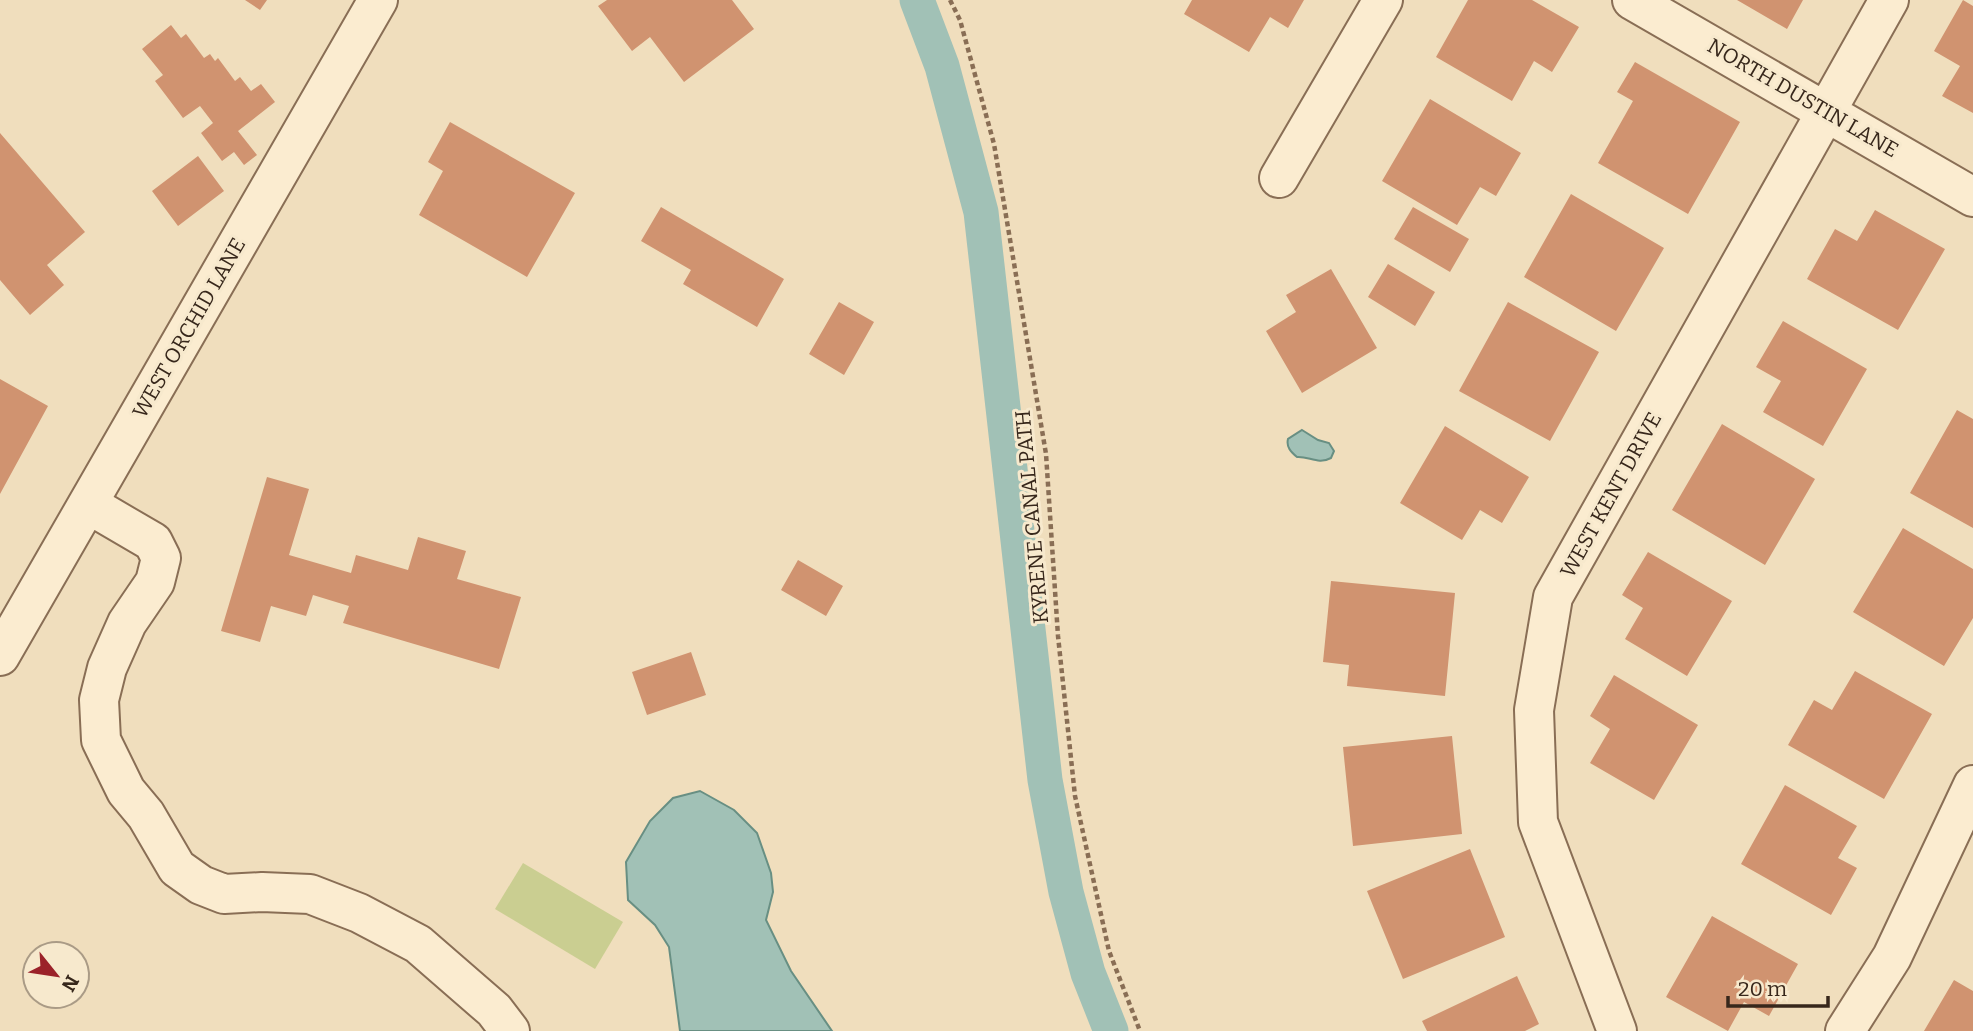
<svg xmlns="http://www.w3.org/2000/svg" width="1973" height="1031" font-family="Bitter,serif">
	<rect width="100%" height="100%" fill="#f0debd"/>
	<path fill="#cace91" d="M523 863 623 922 595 969 495 909Z"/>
	<path fill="#a1c1b6" stroke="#688f83" stroke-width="2" d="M1302 430 1318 440 1329 443 1334 451 1331 458C1318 465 1309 456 1297 457 1291 452 1286 447 1288 439Z
		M700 791 734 810 757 833 771 873 773 892 766 920 791 971 832 1031H680L669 947 655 925 628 900 626 862 650 821 673 798Z"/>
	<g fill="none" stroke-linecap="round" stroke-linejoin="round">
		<path stroke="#a1c1b6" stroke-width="35" d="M917 0 942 66 981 212 1045 780 1066 892 1088 973 1111 1031"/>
	</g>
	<path fill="#d09370" d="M245 0H267L260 10Z
		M607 0H732L754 29 684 82 650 37 632 51 598 6Z
		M1192 0H1304L1288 28 1270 17 1249 52 1184 14Z
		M1468 0H1532L1579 27 1552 72 1534 61 1512 101 1436 57Z
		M1737 0H1803L1787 29Z
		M1963 0 1973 6V113L1942 96 1960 66 1934 51Z
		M171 25 181 38 186 34 204 58 210 54 215 61 218 58 235 81 240 77 251 91 261 84 275 102 238 131 257 155 244 165 234 152 222 161 201 133 213 123 200 106 183 118 155 81 163 75 142 49Z
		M1635 62 1740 122 1688 214 1598 163 1633 101 1617 92Z
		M1430 99 1521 153 1496 196 1480 187 1457 225 1382 181Z
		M450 122 575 193 527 277 419 215 443 171 428 162Z
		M0 133 85 232 47 265 64 285 30 315 0 280Z
		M198 156 224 191 178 226 152 191Z
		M1571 194 1664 248 1616 331 1524 277Z
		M661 207 784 279 757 327 683 284 691 270 641 241Z
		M1413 207 1469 239 1450 272 1394 239Z
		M1875 210 1945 249 1898 330 1807 279 1835 229 1857 241Z
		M1388 264 1435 292 1415 326 1368 297Z
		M1331 269 1377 348 1302 393 1266 331 1296 312 1286 295Z
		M839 302 874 322 844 375 809 354Z
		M1508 302 1599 352 1550 441 1459 391Z
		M1783 321 1867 369 1823 446 1763 412 1781 381 1756 367Z
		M0 379 48 406 0 494Z
		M1957 410 1973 419V528L1910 493Z
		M1722 424 1815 479 1765 565 1672 510Z
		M1445 426 1529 477 1502 523 1480 510 1462 540 1400 503Z
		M267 477 309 489 289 555 351 573 356 555 408 570 418 537 466 551 457 579 521 597 499 669 343 623 349 606 313 595 306 616 271 606 260 642 221 631Z
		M1903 528 1973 569V618L1944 666 1853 612Z
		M1648 552 1732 601 1687 676 1625 639 1643 608 1622 595Z
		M798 560 843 586 826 616 781 590Z
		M1331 581 1455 593 1445 696 1347 686 1349 665 1323 662Z
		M691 652 706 695 647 715 632 672Z
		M1855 671 1932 714 1884 799 1788 745 1814 700 1832 710Z
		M1614 675 1698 725 1654 800 1590 763 1610 729 1590 716Z
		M1452 736 1462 834 1353 846 1343 747Z
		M1785 785 1857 826 1838 858 1857 868 1831 915 1741 864Z
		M1470 849 1505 937 1403 979 1367 891Z
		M1712 916 1798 964 1769 1016 1744 1002 1728 1031 1666 997Z
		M1517 976 1539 1024 1525 1031H1427L1422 1021Z
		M1954 980 1973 991V1031H1924Z"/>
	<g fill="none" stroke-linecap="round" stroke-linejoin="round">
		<defs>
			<path id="minor" d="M1632 0 1973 197
				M1279 178 1383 0
				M88 504 153 542 161 558 155 582 127 623 107 668 99 700 101 740 126 791 146 815 177 868 201 885 224 894 262 892 310 894 359 913 418 944 494 1010 510 1031
				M0 656 378 0
				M1617 1031 1538 822 1534 710 1553 597 1889 0
				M1845 1031 1892 957 1973 785"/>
		</defs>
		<use href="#minor" stroke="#896e55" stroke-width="42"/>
		<path stroke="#896e55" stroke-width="4.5" stroke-dasharray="5 3.5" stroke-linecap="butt" d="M950 0 960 20 994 144 1046 454 1058 636 1075 796 1109 951 1140 1031"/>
		<use href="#minor" stroke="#fbecd0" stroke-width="38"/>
	</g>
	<g text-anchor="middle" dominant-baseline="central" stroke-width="6" stroke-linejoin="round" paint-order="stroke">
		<g font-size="21" fill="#37271b" stroke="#f7e9cd">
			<text transform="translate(1803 98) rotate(30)">NORTH DUSTIN LANE</text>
			<text transform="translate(189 328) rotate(-60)">WEST ORCHID LANE</text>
			<text transform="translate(1611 495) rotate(-61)">WEST KENT DRIVE</text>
			<text transform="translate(1032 517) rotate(-95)">KYRENE CANAL PATH</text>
		</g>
	</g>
	<g transform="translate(56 975) rotate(120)"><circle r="33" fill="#f7e9cd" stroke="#aa9b86" stroke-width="2"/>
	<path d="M0-5L12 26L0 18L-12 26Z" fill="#9b2229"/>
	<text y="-10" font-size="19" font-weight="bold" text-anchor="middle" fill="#37271b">N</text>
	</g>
	<path d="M1728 996v10h100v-10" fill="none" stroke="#37271b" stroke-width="3.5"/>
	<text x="1738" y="996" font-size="21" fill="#37271b" stroke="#f7e9cd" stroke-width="5" paint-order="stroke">20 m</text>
</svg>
